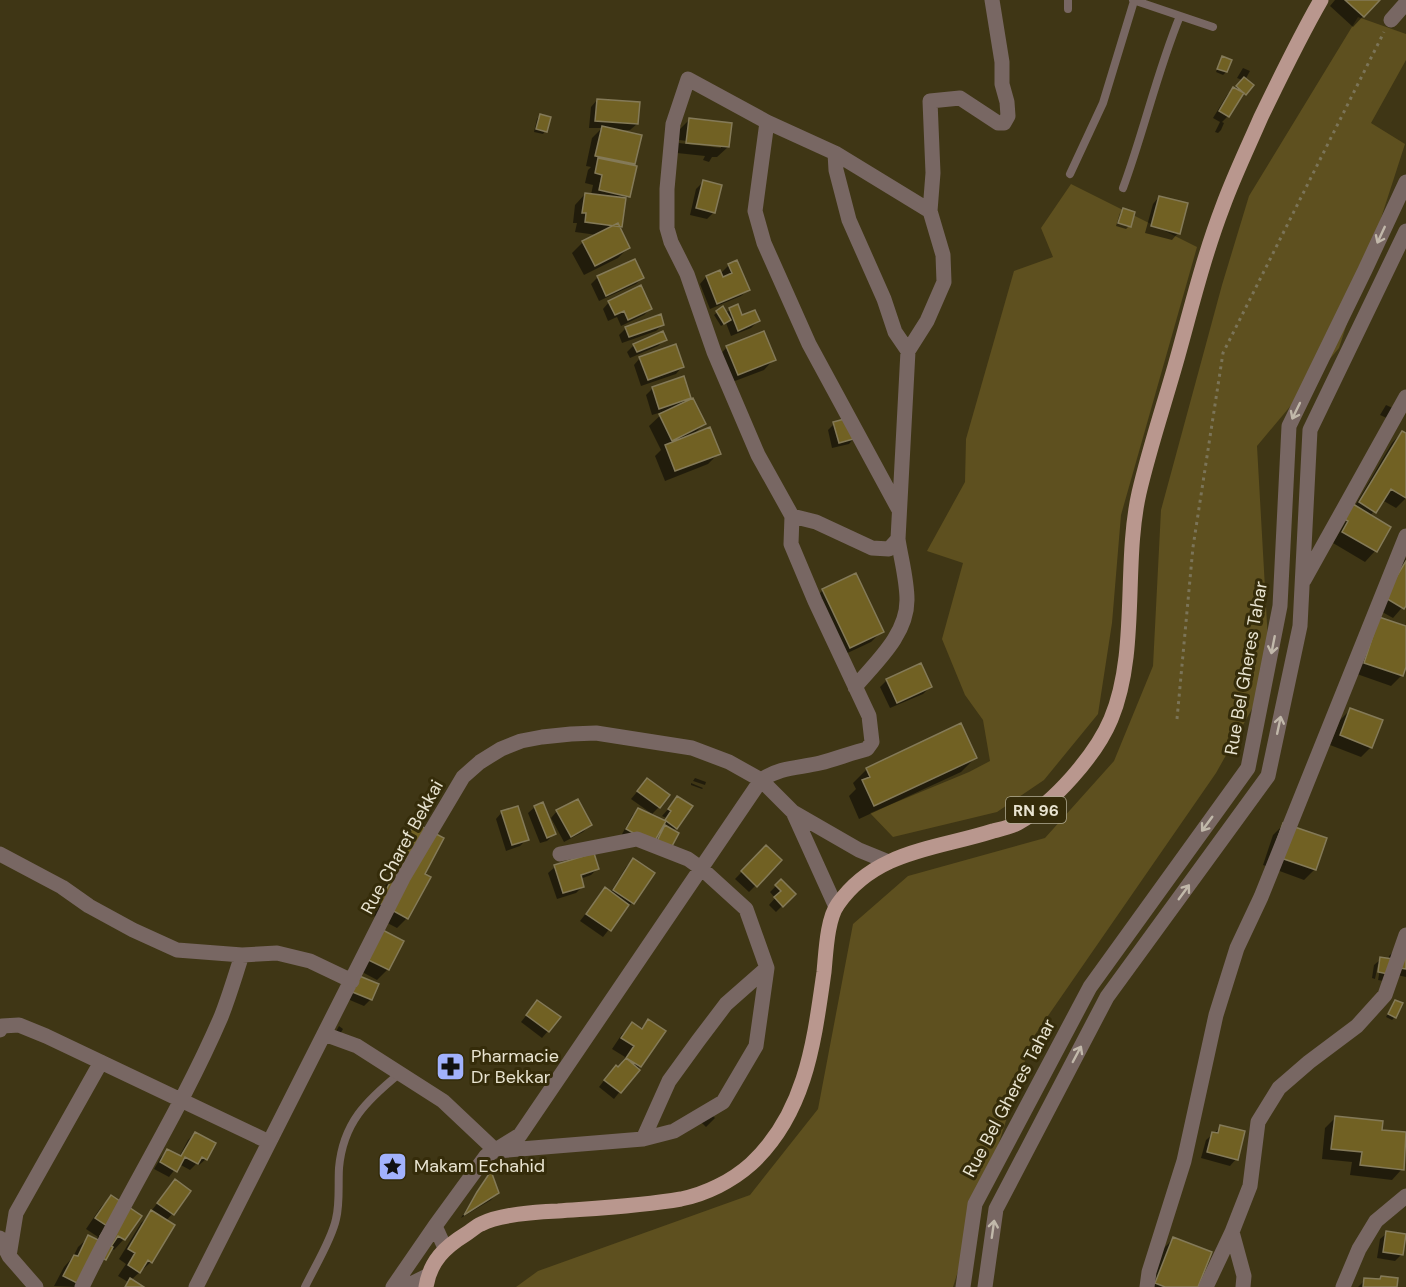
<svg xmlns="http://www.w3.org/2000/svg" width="1406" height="1287" font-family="'DM Sans',sans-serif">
	<rect width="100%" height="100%" fill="#3f3615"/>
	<path fill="#5e501f" d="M1358 17 1406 34V60L1371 123 1405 144 1339 348 1257 446 1270 677 1216 773 1032 1039 953 1287H516L538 1271 750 1195 818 1109 853 924 908 876 1045 838 1114 761 1153 666 1161 510 1222 285 1249 196Z
		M1071 184 1197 247 1121 515 1112 623 1098 714 1044 780 997 812 893 837 870 813 969 772 990 761 983 720 965 695 942 639 963 563 927 551 965 482 966 439 1014 271 1053 257 1041 228Z"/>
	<path fill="#0007" fill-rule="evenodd" d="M1335 0H1378L1353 27 1330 6Z
		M1222 58 1226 72 1223 75 1216 72Z
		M1243 68 1250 71 1245 80V93L1241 95 1228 116 1222 122 1224 123 1221 130 1218 133 1215 132 1220 122 1213 118 1227 95 1242 80 1237 78Z
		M597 100 637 124 630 130H622L621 132 640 136 633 166 629 196 624 201 619 228 629 247 618 258 584 275 572 253 583 242 597 235 575 232 577 223H573L575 205 585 194 591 195 593 185 585 183 588 170 591 167 586 166 592 138 602 128H589L591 107Z
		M540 116 545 131 543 134 534 132 537 119Z
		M690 119 728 147 717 157H712L709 162 703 160 705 156 677 153 679 130ZM679 140 721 145V148L679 143Z
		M703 182 714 212 707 219 690 215 696 189Z
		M1159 197 1178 233 1172 240 1145 233 1153 204Z
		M1123 210 1129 226 1126 229 1116 226 1120 213Z
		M729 265 748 290 741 296 710 309 700 284 706 277 719 272 720 274Z
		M598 277 642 278 636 284 599 301 591 284Z
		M609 302 650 309 644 315 621 326 617 317 608 321 603 309Z
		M737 306 741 317 758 321 751 328 731 336 726 323 721 326 714 315 722 308 725 313Z
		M663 324 656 331 622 343 619 335 626 328Z
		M665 339 658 346 630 358 627 352 634 345Z
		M727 347 774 359 764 370 727 384 717 358Z
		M640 358 682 367 676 374 641 386 634 365Z
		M683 378 690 397 684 403 704 424 693 435 719 453 708 464 665 481 655 456 661 450 649 426 665 411 652 415 646 395 652 389Z
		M1386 405 1395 409 1389 419 1380 415Z
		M834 424 855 437 849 444 832 448 828 430Z
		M1402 432 1406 435V498L1396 508 1382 500 1370 516 1389 528 1375 551 1365 562 1333 543 1392 443Z
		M1406 558V603L1393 618 1375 608Z
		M823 590 882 631 871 642 839 657 813 600Z
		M1406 628V662L1401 676 1391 686 1354 673 1369 629Z
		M887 680 930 687 923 694 890 708 880 687Z
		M1351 709 1371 747 1361 757 1330 745 1340 720Z
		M975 758 961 772 859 819 849 796 856 789 853 783 867 769Z
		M695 778 706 782 705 785 693 781Z
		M647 780 659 807 652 814 631 799Z
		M691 783 703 788 702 789 691 785Z
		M678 798 676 828 673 831 670 847 621 836 632 816 638 809 664 822 666 818 662 816Z
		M535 807 554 834 547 841 540 843 528 813Z
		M557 811 590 825 583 832 564 842 551 818Z
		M502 812 527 839 520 846 506 851 496 819Z
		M415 824 423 875 407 918 397 928 370 914 399 860 393 857 405 835Z
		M1283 825 1315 869 1304 880 1263 865 1273 835Z
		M766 847 780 861 749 892 735 879Z
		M633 860 653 873 632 903 625 909 603 937 580 921 605 889 610 893 626 867Z
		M555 867 597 869 591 875 580 879 583 886 576 893 557 899 548 873Z
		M781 881 794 894 776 912 769 905 775 898 770 892Z
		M402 942 388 969 377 980 351 966Z
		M1396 949 1406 951V977L1397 975 1390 982 1378 980 1381 964H1378L1375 979 1372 978 1374 965 1381 959 1388 960 1389 956Z
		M351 983 371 999 364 1006 345 998Z
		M537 1002 548 1031 542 1038 521 1022Z
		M1395 1002V1017L1392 1020 1386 1017Z
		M648 1021 664 1031 640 1066 614 1099 599 1087 609 1074 617 1069 625 1057 612 1049 622 1034 632 1024 640 1029Z
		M339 1026 343 1029 339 1036 333 1037Z
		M709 1112 715 1118 706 1127 700 1121Z
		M1336 1117 1380 1131 1406 1134 1402 1169 1392 1180 1350 1175 1352 1162 1322 1159 1325 1128Z
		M1221 1127 1236 1159 1230 1166 1201 1158 1206 1140Z
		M195 1133 206 1159 199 1165 196 1164 190 1170 179 1164 169 1177 154 1169 161 1157 168 1151 179 1157 188 1140Z
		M491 1173 497 1193 491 1200 461 1218 485 1179Z
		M175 1181 172 1214 166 1221 151 1262 131 1280 142 1287H125L128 1282 118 1276 126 1264 119 1259 141 1223 153 1211 152 1210Z
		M111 1197 124 1239 114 1250 111 1248 105 1259 77 1287 54 1286 64 1267 73 1257 78 1247 89 1237 95 1240 98 1237 86 1229 101 1207Z
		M1387 1233 1402 1254 1395 1261 1377 1258 1380 1239Z
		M1173 1239 1196 1287H1148L1163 1249Z
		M1381 1278 1396 1287H1358L1365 1280 1378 1281Z"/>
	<path fill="#716123" stroke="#847a58" stroke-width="1.5" d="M1345 0H1380L1364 17Z
		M1222 56 1232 60 1227 72 1217 69Z
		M1244 77 1254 85 1246 95 1236 86Z
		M1233 87 1244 93 1229 117 1219 111Z
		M597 99 640 102 638 124 595 121Z
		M540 114 551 117 547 132 536 129Z
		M689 118 732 123 729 147 686 143Z
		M602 126 642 135 635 164 595 156Z
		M598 158 637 166 630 197 599 190 602 175 595 173Z
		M703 180 722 185 715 213 696 208Z
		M585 193 626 198 622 227 585 222 586 213H582Z
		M1159 196 1188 203 1180 234 1151 226Z
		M1123 208 1135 212 1131 227 1118 223Z
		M618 223 630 248 595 266 582 241Z
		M635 259 644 278 606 296 597 276Z
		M737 260 750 290 717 304 706 276 720 270 723 277 732 273 728 264Z
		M641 285 652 309 628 320 624 311 615 315 608 301Z
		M738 304 742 315 755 310 760 321 738 331 729 308Z
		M723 306 731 320 724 324 716 311Z
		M661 314 664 325 629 337 625 327Z
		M663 331 667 340 637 352 633 344Z
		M764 331 776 360 738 375 726 346Z
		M676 344 684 367 648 380 639 357Z
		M684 376 691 398 659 409 652 387Z
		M693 398 706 424 672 441 659 414Z
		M852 417 857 438 839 443 833 422Z
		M710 427 721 454 675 471 665 445Z
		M1402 431 1406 433V498L1391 489 1376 513 1359 502Z
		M1353 504 1391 527 1377 552 1342 532 1348 521 1344 519Z
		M1406 561V606L1404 609 1384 597Z
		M856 573 884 632 850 648 822 589Z
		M1379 617 1406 626V667L1403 676 1364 663Z
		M921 663 932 687 897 703 886 679Z
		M1350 708 1383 720 1372 748 1340 735Z
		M961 723 977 758 874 806 862 780 870 777 866 768Z
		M647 778 670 795 660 808 637 791Z
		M677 796 693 806 677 829 665 820 671 811 668 809Z
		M578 799 592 825 571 837 556 810Z
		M543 802 556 834 547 838 534 806Z
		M518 806 529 840 512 845 501 811Z
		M638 808 666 821 653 844 626 829Z
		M415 823 444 838 425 874 431 877 408 919 379 903 408 849 402 846Z
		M1283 823 1327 838 1316 870 1272 855Z
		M665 825 679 833 671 848 657 841Z
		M766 845 782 860 757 887 741 871Z
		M594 853 599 869 581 875 584 887 563 893 554 865Z
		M633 858 655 873 634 904 613 890Z
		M781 879 796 894 783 907 774 897 781 891 775 885Z
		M605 887 629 905 611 931 586 914Z
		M375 926 404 941 389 970 360 956Z
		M1406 950V969L1400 968 1398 976 1378 972 1380 957 1393 959Z
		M357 975 379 984 372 1000 350 991Z
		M537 1000 561 1017 549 1032 526 1015Z
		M1395 1000 1403 1003 1396 1018 1388 1014Z
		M648 1019 666 1031 641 1067 626 1058 634 1046 621 1038 632 1022 642 1029Z
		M626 1058 640 1070 621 1093 604 1080 616 1065 618 1067Z
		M1335 1116 1383 1121 1382 1130 1406 1132 1404 1170 1360 1165 1362 1152 1331 1149Z
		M1220 1125 1245 1131 1238 1160 1207 1152 1212 1132 1218 1133Z
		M195 1132 216 1143 207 1160 202 1157 198 1164 185 1157 177 1172 160 1162 167 1149 181 1156Z
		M491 1171 499 1193 464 1215 477 1192Z
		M175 1179 191 1191 174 1215 157 1203Z
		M111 1195 142 1216 125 1240 118 1236 112 1245 100 1236 107 1226 95 1218Z
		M151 1210 175 1225 152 1263 148 1260 140 1273 128 1265 135 1253 128 1249Z
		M1386 1231 1406 1234 1403 1255 1383 1252Z
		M88 1235 113 1247 106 1260 99 1256 81 1285 63 1276 74 1255 78 1256Z
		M1173 1237 1212 1252 1198 1287H1165L1155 1283Z
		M1381 1276 1398 1278 1397 1287H1363L1364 1278 1380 1279Z
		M130 1278 144 1287H125Z"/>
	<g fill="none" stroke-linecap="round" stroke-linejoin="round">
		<path stroke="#7b7458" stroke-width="3" stroke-dasharray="3 4.5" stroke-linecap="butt" d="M1177 719 1193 547 1223 353 1384 32"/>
		<path stroke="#786763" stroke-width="8" d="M1133 0 1213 27
			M1068 9V0
			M1070 174 1103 103 1134 1
			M1123 188C1144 131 1157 72 1180 16
			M305 1287C314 1268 332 1239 336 1219 340 1203 338 1186 339 1168 343 1123 366 1101 399 1074"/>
		<path stroke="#786763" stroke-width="15" d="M1391 20 1406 3
			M767 122 755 211 764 243 809 344 899 510
			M835 153 836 170 849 220 884 299 895 332 908 351
			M930 211 933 173 930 101 960 98 998 123H1004L1008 116 1007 102 1002 84V62L992 0
			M1304 580 1406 397
			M855 687C876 662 907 635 907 600 907 580 901 559 898 539
			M793 812 859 850 886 861
			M0 854 62 887 89 906 133 930 177 950 242 955 277 953 310 961 352 981
			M0 1030 2 1026 19 1025 46 1036 269 1142
			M324 1034 357 1046 443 1101 496 1151 643 1139 674 1131 723 1102 756 1046 767 968 746 909 702 869 688 859 637 839 560 854
			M643 1139 669 1081 698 1041 726 1004 767 968
			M1232 1232 1244 1276 1243 1287
			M0 1238 9 1256 36 1287
			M445 1248 435 1226 486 1156 520 1135 761 780C780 767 799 768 820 763 836 759 851 753 867 749L872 742 869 716 815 601 791 544 792 516 758 455 714 352 687 274 671 242 667 228V189L673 124 688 79 767 122 835 153 930 211 943 255 944 282 927 321 908 351 898 539 889 549 872 548 816 522 792 516
			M9 1256 16 1213 101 1062
			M396 1284 413 1283 427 1276
			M82 1287C126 1195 181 1110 221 1017 229 997 235 976 242 955
			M196 1287 403 878 463 777 480 762 501 749 521 741 542 737 571 734 596 733 692 748 729 762 761 780 793 812 836 907
			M393 1287 435 1226
			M963 1287 975 1204 1090 987 1248 768 1280 606 1289 426 1365 270 1406 182
			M985 1287 996 1209 1107 997 1268 776 1300 626 1310 430 1406 231
			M1147 1287 1149 1272 1184 1161 1216 1015 1237 948 1261 897 1406 536
			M1206 1287 1232 1232 1250 1186 1258 1122 1279 1088 1309 1062 1357 1026 1385 995 1406 935
			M1343 1287 1359 1249 1376 1221 1406 1196"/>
		<path stroke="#b9978e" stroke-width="15" d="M426 1287C430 1261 445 1247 466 1234 471 1231 476 1226 481 1224 500 1214 536 1212 558 1211 599 1208 641 1206 681 1199 706 1194 732 1181 751 1164 806 1113 814 1042 824 972 826 952 827 919 838 904 876 850 937 849 993 831 1001 829 1011 827 1018 823 1053 804 1096 755 1111 719 1139 652 1123 564 1139 493 1149 450 1163 408 1175 366 1190 313 1203 258 1223 206 1234 176 1248 147 1261 117 1280 78 1299 38 1321 0"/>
	</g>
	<defs><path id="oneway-shaft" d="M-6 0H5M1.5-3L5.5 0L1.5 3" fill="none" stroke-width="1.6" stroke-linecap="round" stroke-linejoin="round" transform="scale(1.5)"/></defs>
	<g stroke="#c1b8aa">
		<use href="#oneway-shaft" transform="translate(1381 235) rotate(115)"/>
		<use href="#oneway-shaft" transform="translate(1296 411) rotate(116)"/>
		<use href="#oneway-shaft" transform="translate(1273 645) rotate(101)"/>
		<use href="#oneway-shaft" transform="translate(1279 725) rotate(-78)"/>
		<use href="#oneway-shaft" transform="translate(1207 824) rotate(126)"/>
		<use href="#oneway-shaft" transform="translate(1184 892) rotate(-54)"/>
		<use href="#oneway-shaft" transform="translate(1077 1054) rotate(-62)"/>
		<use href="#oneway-shaft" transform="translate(993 1229) rotate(-82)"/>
	</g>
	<defs>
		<symbol id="pharmacy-square" viewBox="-11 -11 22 22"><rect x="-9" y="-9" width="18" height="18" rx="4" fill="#a2b2fd" stroke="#352c0a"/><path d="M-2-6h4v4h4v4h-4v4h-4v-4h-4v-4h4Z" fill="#111"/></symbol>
		<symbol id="sight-square" viewBox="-11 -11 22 22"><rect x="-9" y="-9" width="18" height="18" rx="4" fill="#a2b2fd" stroke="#352c0a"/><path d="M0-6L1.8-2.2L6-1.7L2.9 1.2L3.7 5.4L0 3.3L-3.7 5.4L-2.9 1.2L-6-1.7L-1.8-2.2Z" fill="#111"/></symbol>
	</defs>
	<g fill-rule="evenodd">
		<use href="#pharmacy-square" x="434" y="1050" width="33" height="33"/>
		<use href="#sight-square" x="376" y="1150" width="33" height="33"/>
	</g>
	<g text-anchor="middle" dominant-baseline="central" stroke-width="6" stroke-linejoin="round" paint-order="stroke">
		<rect fill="#352c0a" stroke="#b3ad95" stroke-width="1.5" x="1006" y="797" width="60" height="26" rx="4.5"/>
		<g font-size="16" font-weight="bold" fill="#e9e4d1">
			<text x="1036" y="810">RN 96</text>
		</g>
		<g font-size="18" fill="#e9e4d1" stroke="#352c0a">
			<text transform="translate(1246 668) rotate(-80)">Rue Bel Gheres Tahar</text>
			<text transform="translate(402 847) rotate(-61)">Rue Charef Bekkai</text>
			<text transform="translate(1009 1098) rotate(-62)">Rue Bel Gheres Tahar</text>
		</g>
		<g font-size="18" fill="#e9e4d1" stroke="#352c0a" text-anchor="start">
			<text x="471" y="1056">Pharmacie<tspan x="471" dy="21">Dr Bekkar</tspan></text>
			<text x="414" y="1166">Makam Echahid</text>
		</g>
	</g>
</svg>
